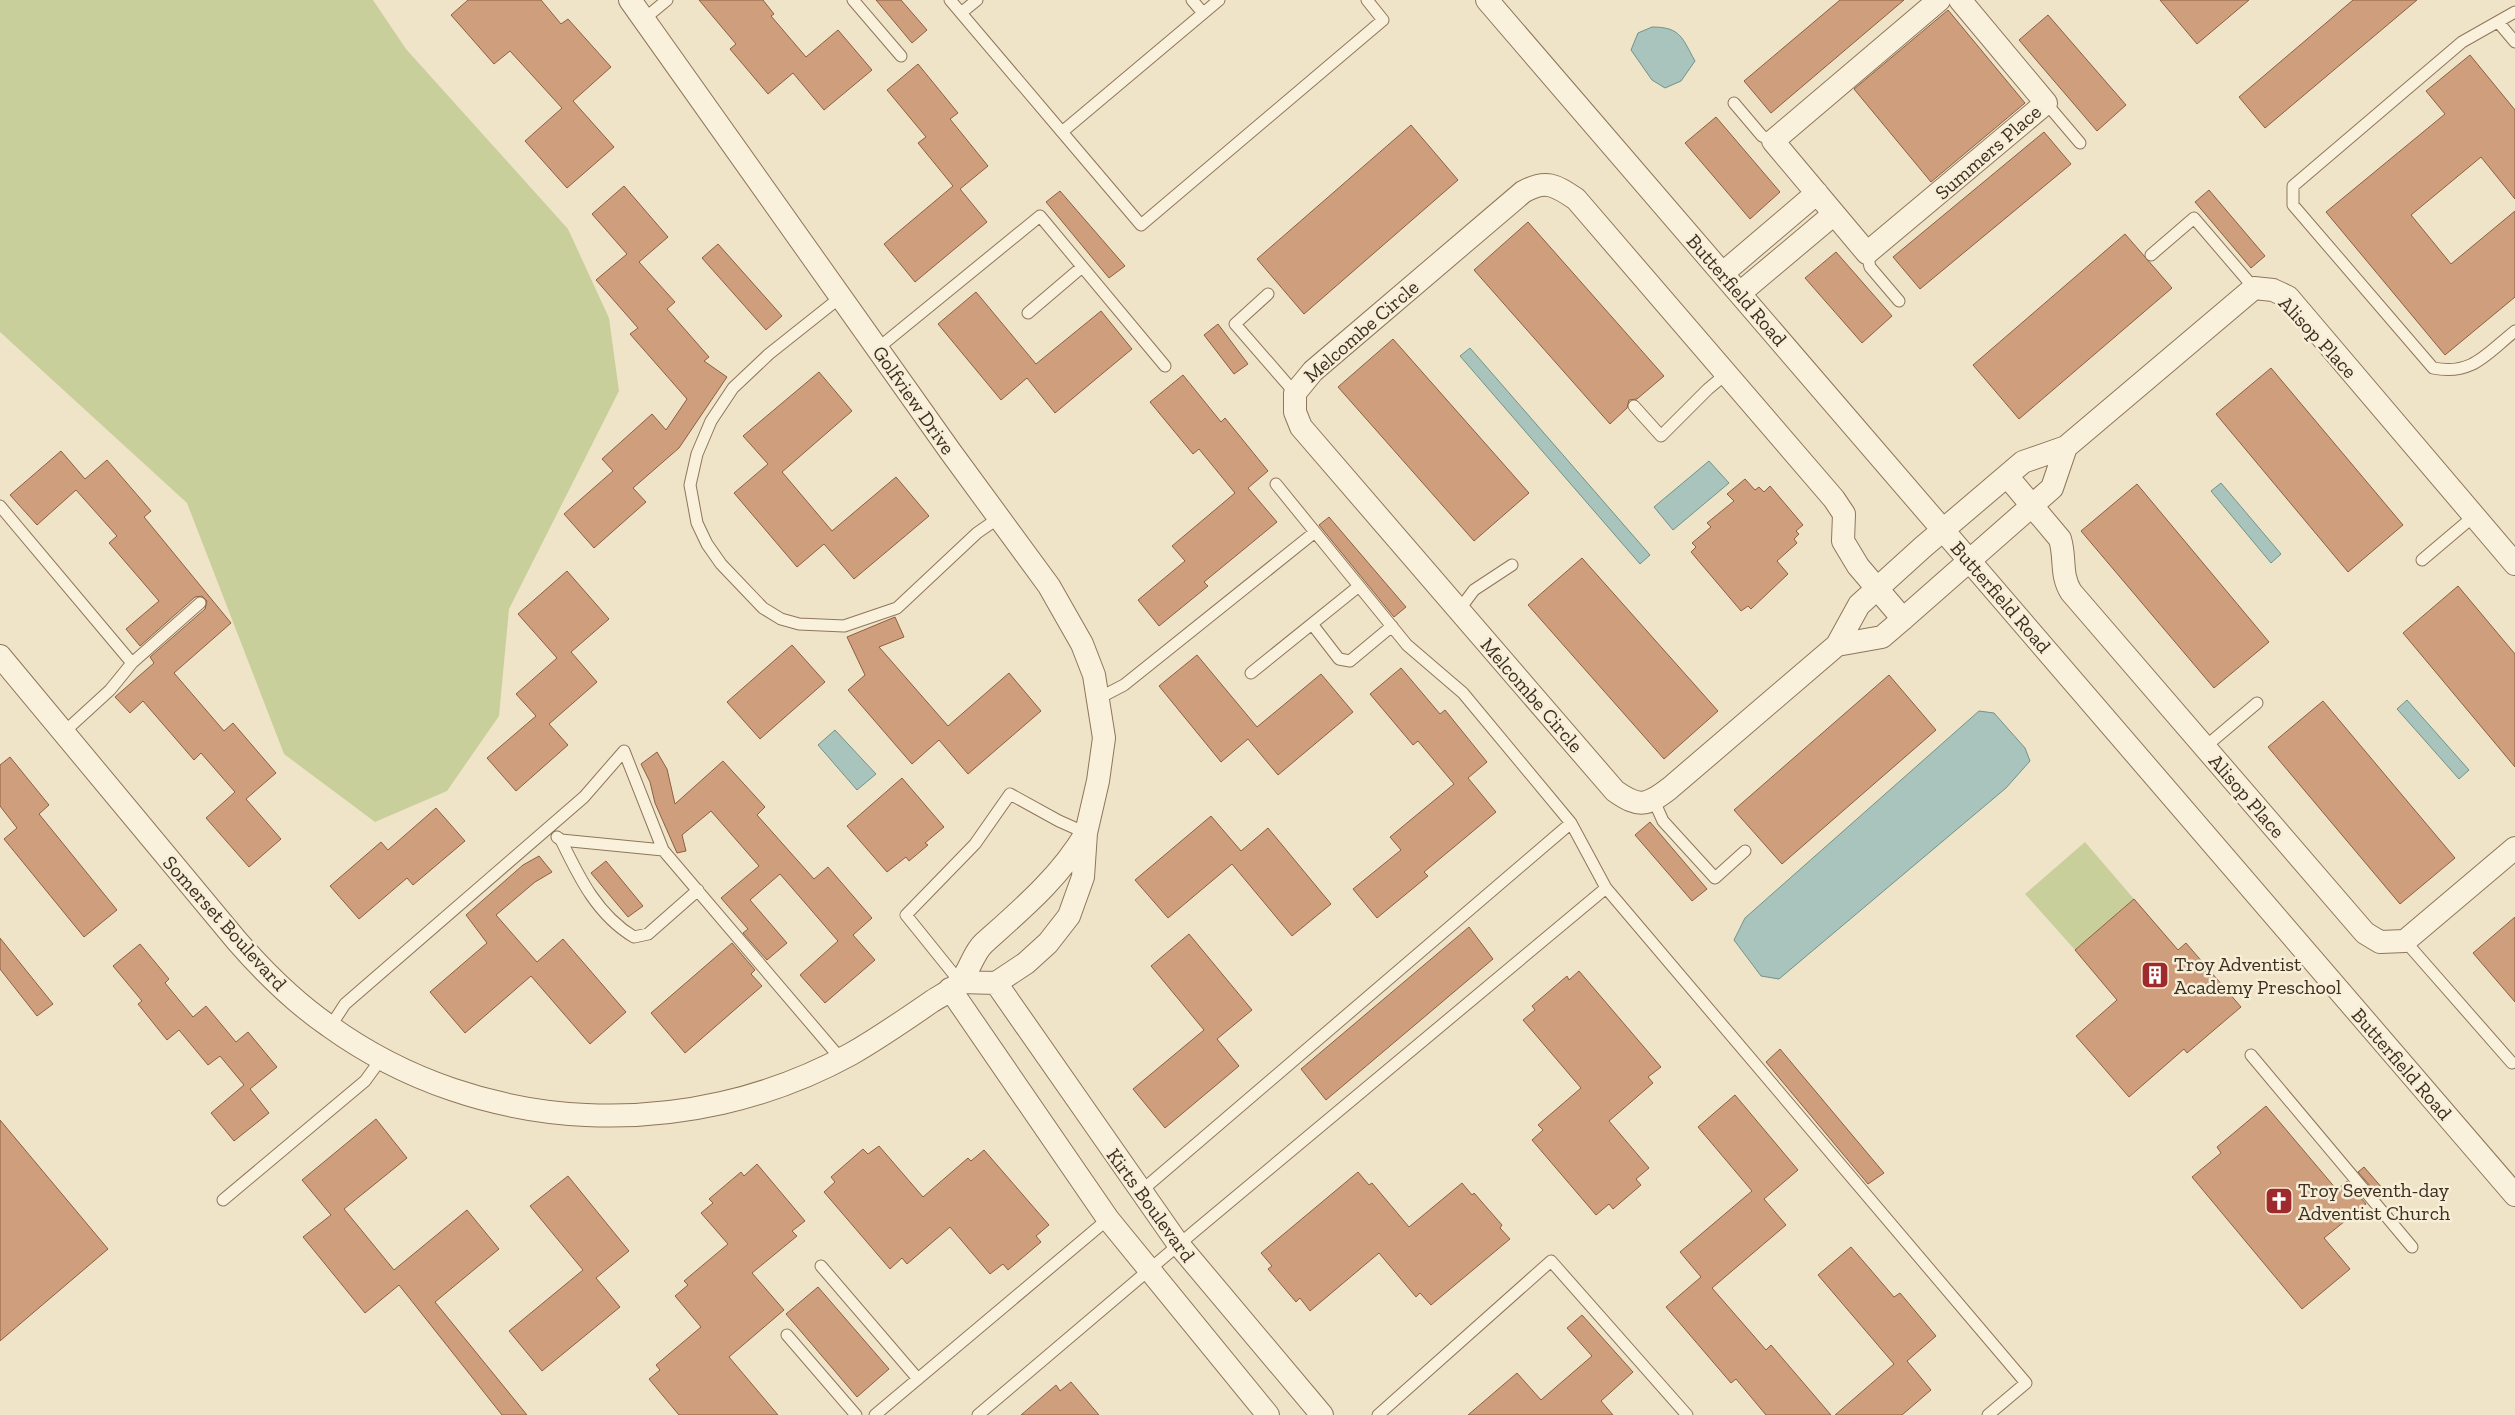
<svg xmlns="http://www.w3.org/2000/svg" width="2515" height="1415" font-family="'Zilla Slab',serif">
	<rect width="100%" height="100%" fill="#f0e4c8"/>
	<path fill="#c9cf9b" d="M0 0H373L406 49 568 229 609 318 619 391 509 609 499 716 447 791 375 822 284 754 187 503 0 332Z
		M2085 842 2134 899 2075 950 2025 894Z"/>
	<path fill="#a9c4bc" stroke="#6f938a" d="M1652 27C1681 27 1682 38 1695 61L1681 81 1665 88 1652 80 1631 50 1638 33Z
		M1470 348 1650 555 1640 564 1460 356Z
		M1709 461 1729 483 1673 530 1654 507Z
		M2221 483 2281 554 2271 563 2211 491Z
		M2407 700 2469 770 2459 779 2397 709Z
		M1979 711 1994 713 2025 748 2030 761 2006 788 1779 979 1761 976 1734 940 1745 918Z
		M835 730 876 774 857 790 818 745Z"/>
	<path fill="#cf9f7d" stroke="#8d5f41" d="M468 0H541L561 24 568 19 611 67 573 101 614 147 567 188 525 141 562 108 510 51 494 64 451 15Z
		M699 0H763L774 14 771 16 806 57 838 30 872 70 824 110 793 73 768 94 730 49 736 44Z
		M876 0H901L927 30 912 43Z
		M1840 0H1904L1771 113 1744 81Z
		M2160 0H2249L2197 44Z
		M2353 0H2417L2265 128 2239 97Z
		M1948 10 2025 103 1931 182 1854 89Z
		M2048 15 2126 105 2097 131 2019 40Z
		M2470 55 2515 110V199L2481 157 2411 215 2451 264 2515 211V297L2445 355 2326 212 2445 114 2426 91Z
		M918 64 958 113 950 119 988 166 960 189 987 222 915 282 884 244 953 186 918 143 926 137 887 90Z
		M1716 117 1780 192 1750 219 1685 143Z
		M1411 125 1458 180 1304 314 1257 259Z
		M2044 132 2071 164 1920 289 1893 257Z
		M624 186 668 237 639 262 675 302 667 309 709 357 704 361 727 377 679 448 633 488 646 502 594 548 564 514 613 471 602 459 652 414 666 430 687 399 630 334 638 328 596 280 627 254 592 214Z
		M2209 190 2265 256 2251 268 2195 202Z
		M1060 191 1125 266 1109 278 1046 202Z
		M1528 222 1664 376 1637 399 1629 400 1627 408 1610 424 1474 270Z
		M2125 234 2172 288 2019 419 1973 365Z
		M718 244 782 316 766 330 702 258Z
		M1836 252 1892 316 1862 343 1805 278Z
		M976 292 1036 364 1101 311 1132 349 1055 413 1027 378 1001 400 938 324Z
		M1218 324 1248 364 1234 374 1204 335Z
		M1393 339 1529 493 1474 541 1338 387Z
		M2271 368 2403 525 2348 572 2216 414Z
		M819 372 852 411 782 472 832 531 896 477 929 516 854 579 824 544 797 567 734 493 768 464 743 436Z
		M1183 375 1221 422 1225 418 1268 471 1248 488 1277 522 1204 582 1208 586 1159 626 1138 600 1185 561 1172 546 1235 493 1199 449 1193 454 1150 402Z
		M61 451 85 479 107 460 151 511 144 517 231 623 174 673 224 731 233 723 276 773 246 799 281 839 249 867 206 818 235 792 201 753 194 760 143 701 130 713 115 697 154 663 150 657 205 609 207 601 202 596 195 597 140 646 126 629 159 601 109 543 117 536 76 490 37 525 10 495Z
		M1745 479 1755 490 1759 487 1764 492 1770 486 1803 525 1796 531 1799 534 1794 539 1797 543 1777 561 1788 574 1751 609 1748 606 1741 611 1691 552 1696 547 1692 543 1711 527 1707 523 1734 501 1727 494Z
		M2137 484 2269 642 2214 688 2081 531Z
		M1329 517 1406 607 1394 617 1319 525Z
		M1582 558 1718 711 1664 759 1528 605Z
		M567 571 609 619 571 652 597 682 549 724 568 745 516 791 487 758 536 716 516 694 557 658 518 614Z
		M2458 586 2515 654V767L2403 633Z
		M895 617 904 637 879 647 948 726 1009 673 1041 711 968 774 939 740 912 764 848 690 865 675 847 637Z
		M792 645 825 682 760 739 727 702Z
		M1197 655 1257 727 1321 674 1353 712 1278 775 1248 739 1221 762 1159 686Z
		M1401 668 1440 714 1445 710 1487 762 1468 778 1496 812 1424 872 1428 876 1377 918 1353 889 1401 850 1390 837 1454 784 1418 741 1413 745 1370 694Z
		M1889 675 1936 730 1782 864 1734 810Z
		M2323 701 2455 858 2400 904 2268 747Z
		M657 752 667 769 675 804 723 761 765 807 757 815 814 879 828 867 872 918 853 935 875 960 825 1003 800 975 838 941 780 874 750 900 787 943 767 960 743 933 748 929 721 898 759 866 711 811 682 835 686 851 677 853 655 803 650 782 641 764Z
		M10 757 49 805 39 814 117 910 84 937 4 839 17 828 0 806V765Z
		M902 778 944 827 925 843 928 845 909 861 906 857 887 872 847 826Z
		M436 808 465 841 413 885 407 878 359 919 330 886 381 842 388 850Z
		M1211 816 1241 851 1268 828 1331 904 1292 936 1232 864 1168 918 1135 880Z
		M1650 822 1707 889 1692 901 1635 835Z
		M539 856 552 872 535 882 496 915 537 962 563 939 626 1012 590 1044 531 976 465 1033 430 992 487 943 466 915 523 865Z
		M606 861 643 906 628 917 591 873Z
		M2134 899 2178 950 2186 943 2241 1007 2187 1053 2184 1049 2129 1097 2076 1036 2117 1000 2075 950Z
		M2515 917V1002L2473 953Z
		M1469 927 1493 959 1326 1100 1301 1069Z
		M1189 934 1252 1010 1217 1039 1239 1066 1165 1128 1133 1089 1204 1030 1151 966Z
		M0 938 53 1004 37 1016 0 969Z
		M732 943 755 970 751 974 762 986 685 1053 651 1013Z
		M140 944 169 979 165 983 193 1017 206 1006 236 1042 248 1032 277 1067 250 1089 269 1113 234 1141 211 1113 244 1085 220 1056 208 1065 179 1030 167 1040 138 1004 142 1001 113 966Z
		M1579 971 1661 1067 1648 1077 1653 1083 1609 1121 1649 1168 1636 1179 1641 1185 1613 1209 1609 1204 1596 1215 1532 1140 1543 1130 1538 1125 1581 1088 1523 1020 1535 1010 1532 1006 1567 976 1569 980Z
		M1780 1049 1884 1173 1868 1184 1766 1062Z
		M1735 1095 1798 1170 1764 1199 1786 1225 1712 1288 1766 1350 1771 1345 1831 1415H1766L1736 1379 1731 1383 1666 1307 1701 1277 1680 1252 1752 1191 1698 1127Z
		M2266 1106 2337 1190 2347 1181 2366 1204 2324 1238 2350 1269 2302 1309 2192 1177 2221 1153 2217 1147Z
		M376 1119 407 1158 344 1209 394 1270 467 1210 499 1249 435 1302 527 1415H502L399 1285 365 1313 303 1237 331 1215 302 1180Z
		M0 1120 108 1249 0 1341Z
		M879 1146 923 1197 968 1158 971 1161 984 1150 1049 1225 1036 1236 1041 1242 1008 1270 1003 1264 990 1274 950 1227 907 1264 902 1258 890 1269 824 1192 835 1182 831 1177 863 1149 868 1154Z
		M757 1164 805 1221 792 1231 797 1236 752 1273 784 1310 729 1357 778 1415H679L649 1379 660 1370 656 1365 701 1327 675 1296 688 1285 684 1281 728 1244 701 1213 713 1203 709 1199 741 1172 744 1176Z
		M2364 1167 2383 1189 2377 1194 2358 1172Z
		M1358 1172 1369 1185 1372 1183 1409 1227 1462 1183 1472 1195 1474 1193 1502 1225 1500 1228 1510 1239 1431 1305 1420 1293 1416 1297 1379 1253 1310 1311 1300 1298 1296 1302 1268 1269 1272 1266 1261 1253Z
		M568 1176 629 1251 596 1278 620 1307 542 1371 509 1331 583 1270 530 1206Z
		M1851 1247 1894 1297 1900 1293 1936 1336 1907 1361 1931 1390 1902 1415H1835L1894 1364 1818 1275Z
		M818 1287 889 1369 857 1397 786 1314Z
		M1582 1315 1633 1372 1601 1401 1613 1415H1468L1517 1373 1541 1400 1592 1356 1567 1328Z
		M1071 1382 1099 1415H1021L1056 1385 1060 1391Z"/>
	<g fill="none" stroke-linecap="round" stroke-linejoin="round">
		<defs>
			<path id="lane" d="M853 0 901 56
				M950 0 1062 132 1219 0
				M1192 0 1203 13
				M2515 12 2462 42 2293 186V205L2433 368C2472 376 2486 354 2515 331
				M961 13 977 0
				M644 19 667 0
				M2499 23 2515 42
				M1734 103 1762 136 1773 141
				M2046 103 2080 143
				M1062 132 1141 225 1383 20 1367 0
				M1867 253 1870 267 1899 301
				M2151 255 2194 218 2254 288
				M1268 294 1235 324 1295 393
				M842 296 769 354 733 388 711 421 697 454 690 485 697 523 707 544 721 564 763 608 781 619 799 624 844 626 897 608 977 533 1000 517
				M1028 313 1082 267
				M877 349 1040 216 1165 366
				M1634 406 1661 436 1708 389 1726 374
				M1276 484 1315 532
				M0 506 132 663
				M2422 560 2474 516
				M1459 610 1474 590 1512 565
				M1312 624 1339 659 1350 661 1392 626
				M1251 673 1359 586
				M1099 698 1124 685 1315 532 1407 645 1463 693 1571 823 1606 888 2026 1383 1988 1415
				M63 733 110 690 132 663 200 603
				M2205 747 2257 703
				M1654 801 1663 821 1715 878 1745 851
				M557 837 561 840 663 850
				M561 840C579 877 597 915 634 937L648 934 698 890
				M2405 941 2512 1063
				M960 982 906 915 975 844 1010 794 1059 821 1086 833
				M330 1027 345 1004 584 797 624 751 663 850 841 1059
				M2251 1055 2412 1247
				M1140 1192 1571 823
				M223 1200 365 1081 381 1059
				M821 1266 918 1379
				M787 1335 856 1415
				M875 1415 1108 1219
				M978 1415 1196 1230 1606 888
				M1378 1415 1551 1261 1687 1415"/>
			<path id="street" d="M630 0 950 451 1049 586 1082 644 1094 675 1104 738 1098 781 1086 833 1083 877 1069 916 1048 943 1026 963 996 983 960 982
				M1487 0 2515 1195
				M1939 0 1773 141 1867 253 2046 103 1960 0
				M1723 273 1817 193
				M1740 293 1834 214
				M2007 476 2060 539C2066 559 2060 574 2071 592L2365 933 2380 942 2405 941 2515 848
				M1903 619 1858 566 1843 541 1844 514 1834 499 1576 199C1555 185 1546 179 1523 192L1313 371 1295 393V412L1301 427 1615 791C1639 808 1647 806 1670 788L1837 645 1859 605 1923 547 2023 462 2066 447 2254 288 2273 290 2288 297 2515 564
				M1837 645 1882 637 1903 619 2052 488 2066 447
				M0 656 237 941C265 973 294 1002 329 1026 482 1136 687 1144 851 1054 879 1038 905 1020 931 1002 940 996 953 990 960 982 970 970 973 953 984 943 1022 909 1060 877 1086 833
				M996 983 1179 1245 1322 1415
				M950 989 1108 1219 1268 1415"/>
		</defs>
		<use href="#lane" stroke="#8d765c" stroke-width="13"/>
		<use href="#street" stroke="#8d765c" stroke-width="24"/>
		<use href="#lane" stroke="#faf1dc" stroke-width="11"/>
		<use href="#street" stroke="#faf1dc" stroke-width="22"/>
	</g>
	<defs>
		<symbol id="building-square" viewBox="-11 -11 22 22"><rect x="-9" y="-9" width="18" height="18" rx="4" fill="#9e2a2b" stroke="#f7eed8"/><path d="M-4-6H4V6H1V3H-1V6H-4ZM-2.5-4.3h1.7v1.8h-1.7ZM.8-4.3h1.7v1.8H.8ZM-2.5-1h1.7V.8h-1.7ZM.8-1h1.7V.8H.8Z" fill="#fff"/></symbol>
		<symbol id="church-square" viewBox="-11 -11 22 22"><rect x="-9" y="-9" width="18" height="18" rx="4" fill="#9e2a2b" stroke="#f7eed8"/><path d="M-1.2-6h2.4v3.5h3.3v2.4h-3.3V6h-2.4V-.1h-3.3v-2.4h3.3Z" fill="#fff"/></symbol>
	</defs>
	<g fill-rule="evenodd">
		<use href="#building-square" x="2139" y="959" width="32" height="32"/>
		<use href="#church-square" x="2263" y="1185" width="32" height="32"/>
	</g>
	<g text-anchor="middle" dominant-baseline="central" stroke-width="5" stroke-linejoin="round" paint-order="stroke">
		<g font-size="20" fill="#3d2e20" stroke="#f7eed8">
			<text transform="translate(1988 152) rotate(-41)">Summers Place</text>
			<text transform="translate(1737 290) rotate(49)">Butterfield Road</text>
			<text transform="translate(1361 331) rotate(-41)">Melcombe Circle</text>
			<text transform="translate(2318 337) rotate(47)">Alisop Place</text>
			<text transform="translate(914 400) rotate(55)">Golfview Drive</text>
			<text transform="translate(2001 597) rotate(49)">Butterfield Road</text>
			<text transform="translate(1532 695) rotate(49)">Melcombe Circle</text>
			<text transform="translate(2247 796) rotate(49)">Alisop Place</text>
			<text transform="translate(225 923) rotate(48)">Somerset Boulevard</text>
			<text transform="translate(2402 1064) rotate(49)">Butterfield Road</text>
			<text transform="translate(1151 1205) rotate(54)">Kirts Boulevard</text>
		</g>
		<g font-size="20" fill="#3d2e20" stroke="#f7eed8" text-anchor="start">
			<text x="2174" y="964">Troy Adventist<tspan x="2174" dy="23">Academy Preschool</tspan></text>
			<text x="2298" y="1190">Troy Seventh-day<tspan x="2298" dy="23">Adventist Church</tspan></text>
		</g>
	</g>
</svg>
